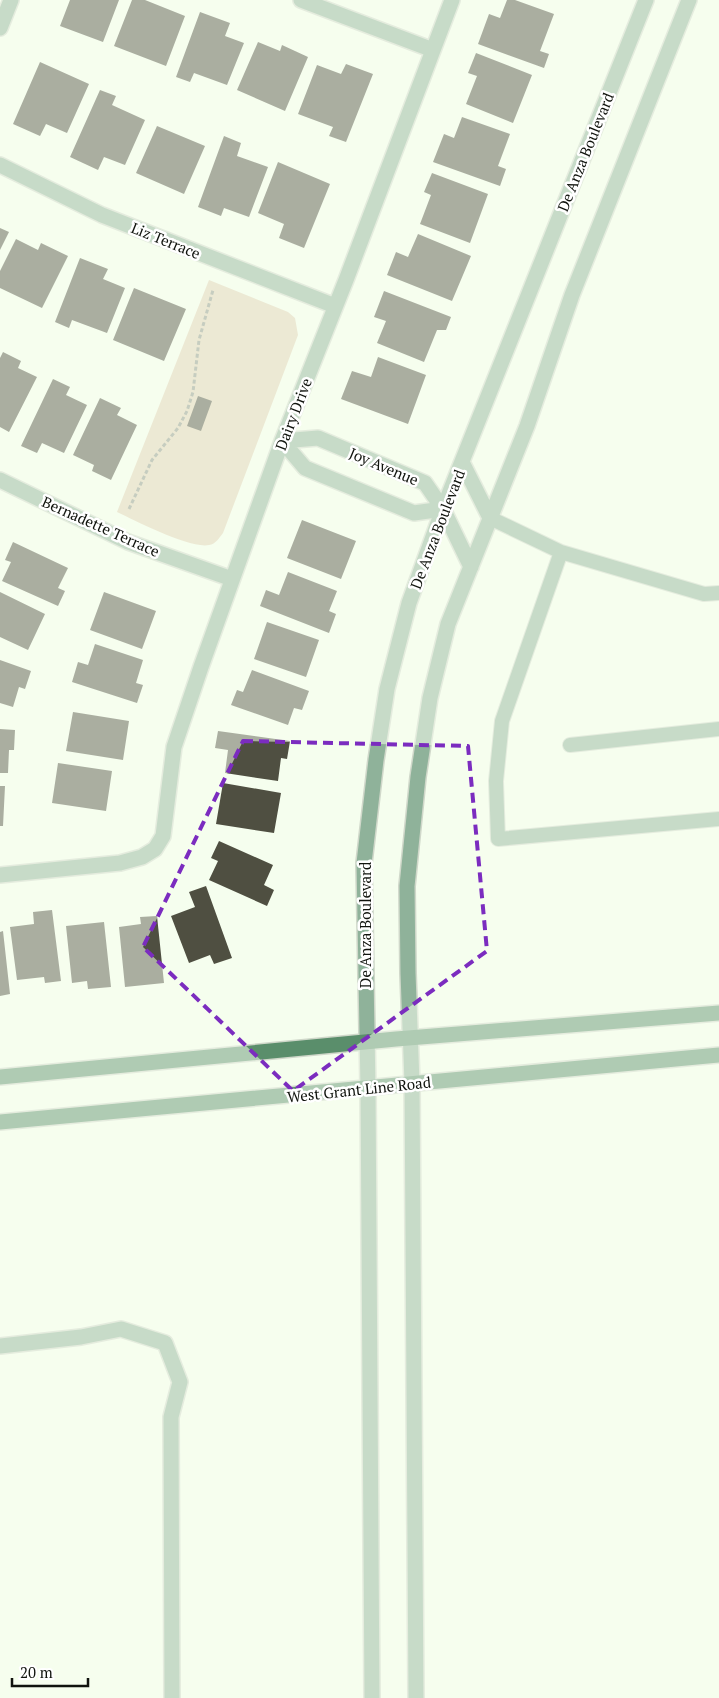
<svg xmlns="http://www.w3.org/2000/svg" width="719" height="1698" font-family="'PT Serif',serif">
	<rect width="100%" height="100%" fill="#f5feee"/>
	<path fill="#e1d1b3" d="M209 280 288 312 295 318 298 335 223 533C219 538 216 544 209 545 190 549 136 521 117 512Z"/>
	<path fill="#4f4f41" d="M70 0H119L103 42 60 26Z
		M132 0H145L185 16 166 66 114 46Z
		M507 0H515L554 14 540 51 549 54 544 68 478 44 489 14 500 18Z
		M200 12 230 23 225 36 244 43 227 85 194 73 190 82 176 77Z
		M258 42 280 51 282 45 308 57 285 111 237 90Z
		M476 53 532 75 513 123 466 104 477 76 468 73Z
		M40 62 89 84 67 133 46 124 40 136 13 124Z
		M346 64 373 74 346 142 329 136 333 127 298 114 317 65 341 74Z
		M100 90 116 96 112 105 145 120 125 165 104 157 98 170 70 157Z
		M462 117 510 134 498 166 506 169 500 186 433 162 444 134 454 138Z
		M157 126 205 146 184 194 136 173Z
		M224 136 241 143 237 156 268 167 249 217 224 208 221 216 198 207Z
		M278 162 330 184 304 248 279 238 284 224 258 213Z
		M432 173 488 194 470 243 420 224 431 195 424 192Z
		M0 228 9 232 0 250Z
		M418 234 471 256 452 301 387 275 396 252 408 257Z
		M16 239 38 250 41 243 68 256 42 308 0 288V271Z
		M80 258 108 269 103 279 125 288 107 333 72 320 69 328 55 322Z
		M134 288 186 309 164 361 113 340Z
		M384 291 451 317 446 330H437L424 362 377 343 386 321 374 317Z
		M3 352 21 361 18 368 37 377 9 432 0 427V358Z
		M378 357 426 375 408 424 341 399 352 371 371 377Z
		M53 379 70 387 66 395 87 405 64 453 42 443 37 453 21 446Z
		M198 396 212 401 201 431 187 426Z
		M100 398 121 408 117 415 137 425 111 480 92 471 94 465 73 455Z
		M302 520 356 541 341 579 287 558Z
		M13 542 68 568 58 588 65 591 58 606 2 581 11 562 5 560Z
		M288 572 337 591 329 611 336 614 329 633 260 606 266 590 279 595Z
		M0 592 45 614 28 650 0 637Z
		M104 592 156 611 142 649 90 630Z
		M267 622 319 640 306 677 254 659Z
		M95 644 143 660 136 683 143 685 137 703 72 682 78 662 88 665Z
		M0 660 31 671 25 689 19 687 13 707 0 703Z
		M252 670 309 691 302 710 294 708 288 725 231 705 237 690 243 692Z
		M73 712 129 721 123 760 66 751Z
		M0 729 15 730 14 750H9L8 773H0Z
		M218 731 290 741 287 759 281 758 278 781 225 773 228 750 215 748Z
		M58 763 112 771 106 811 52 803Z
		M223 783 281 793 274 833 216 824Z
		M0 786H5L3 826H0Z
		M219 841 273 865 264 885 274 890 267 906 209 880 218 861 211 858Z
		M206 886 232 958 214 964 210 955 189 963 171 916 195 907 189 892Z
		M52 910 61 981 45 983 44 977 17 980 10 927 34 924 33 912Z
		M157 916 164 983 125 987 119 927 141 924 140 917Z
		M104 922 111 987 88 989 87 981 72 983 66 926Z
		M3 931 10 994 0 996V932Z"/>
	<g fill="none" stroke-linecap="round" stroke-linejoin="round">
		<defs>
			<path id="service" d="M490 518 561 552 502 721 496 781 498 839 719 819
				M561 552 704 594 719 593
				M570 745 719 729"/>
			<path id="minor" d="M301 0 433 50
				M0 28 11 0
				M0 165 102 215 335 306
				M318 438 425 483 443 509 414 513 305 468 282 441Z
				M0 480 128 542 232 579
				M0 875 120 863 142 857 155 849 163 836 174 747 201 667 282 441 346 280 452 0
				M412 1083 416 1698
				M368 1088 372 1698
				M0 1346 81 1337 121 1329 165 1343 180 1382 171 1417 172 1698"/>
			<path id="tertiary" d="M462 462 490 518
				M443 509 471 567
				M412 1083 408 973 407 886 418 777 430 698 448 624 527 426 572 295 689 0
				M368 1088 364 863 376 760 387 689 409 603 443 509 646 0"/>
			<path id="secondary" d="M0 1077 396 1039 719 1013
				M0 1122 719 1055"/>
		</defs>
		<use href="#service" stroke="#d0d8ca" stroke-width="16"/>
		<use href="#minor" stroke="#d0d8ca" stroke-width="18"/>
		<use href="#tertiary" stroke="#d0d8ca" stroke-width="18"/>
		<use href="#secondary" stroke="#d0d8ca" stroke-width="18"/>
		<path stroke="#8d9388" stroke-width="3" stroke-dasharray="4 2.5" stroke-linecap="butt" d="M129 509 152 460 178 428 187 411 193 392 199 340 213 290"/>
		<use href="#service" stroke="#8fb29a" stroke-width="14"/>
		<use href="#minor" stroke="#8fb29a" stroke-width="15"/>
		<use href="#tertiary" stroke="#8fb29a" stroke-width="15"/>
		<use href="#secondary" stroke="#5a8e6b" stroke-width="15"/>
	</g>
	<path d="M0 0H719V1698H0ZM243 741 468 746 487 951 293 1091 143 947Z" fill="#f5feee" fill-opacity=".55" fill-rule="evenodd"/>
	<path fill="none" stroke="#7b2cbf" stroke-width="4" stroke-dasharray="10 6" stroke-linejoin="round" d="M243 741 468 746 487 951 293 1091 143 947Z"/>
	<g text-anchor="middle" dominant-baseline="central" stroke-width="5" stroke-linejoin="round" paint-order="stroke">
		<g font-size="15" fill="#10130d" stroke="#fff">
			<text transform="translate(585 152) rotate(-68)">De Anza Boulevard</text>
			<text transform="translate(166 240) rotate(22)">Liz Terrace</text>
			<text transform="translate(293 414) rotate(-69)">Dairy Drive</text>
			<text transform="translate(384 466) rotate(23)">Joy Avenue</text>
			<text transform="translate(101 526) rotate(24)">Bernadette Terrace</text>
			<text transform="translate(437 529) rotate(-69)">De Anza Boulevard</text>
			<text transform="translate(365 925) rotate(-90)">De Anza Boulevard</text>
			<text transform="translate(359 1089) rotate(-6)">West Grant Line Road</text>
		</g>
	</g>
	<path d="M12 1678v8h76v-8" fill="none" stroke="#10130d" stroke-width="2.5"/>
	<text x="20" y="1678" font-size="15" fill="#10130d" stroke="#ffffff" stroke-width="4" paint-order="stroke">20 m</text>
</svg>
